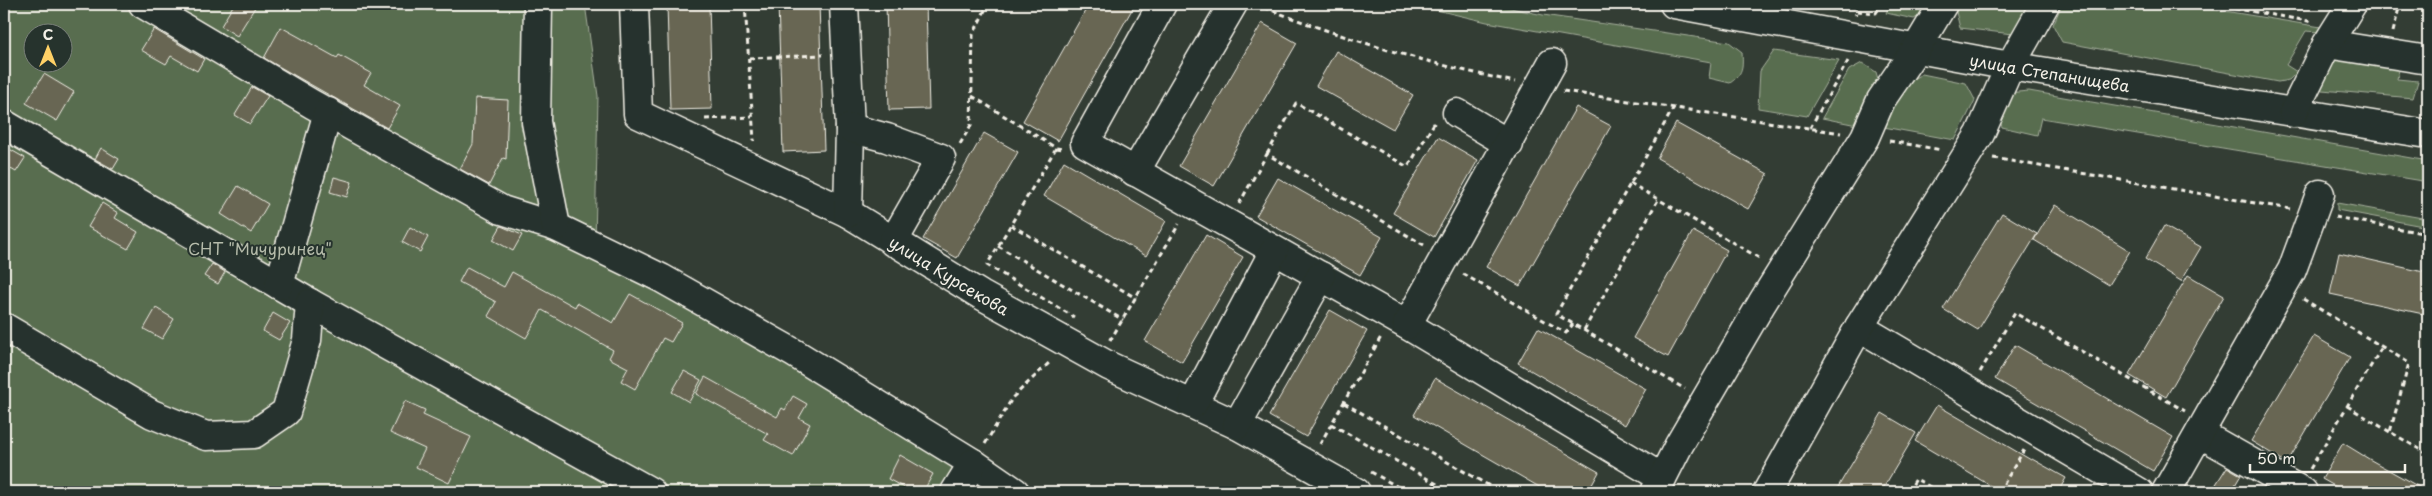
<svg xmlns="http://www.w3.org/2000/svg" width="2432" height="496" font-family="'Playpen Sans',sans-serif">
<rect width="100%" height="100%" fill="#333d34"/>
<filter id="ink" filterUnits="userSpaceOnUse"><feTurbulence type="fractalNoise" baseFrequency=".02" numOctaves="2"/><feDisplacementMap in="SourceGraphic" scale="10" xChannelSelector="R" yChannelSelector="G"/><feConvolveMatrix kernelMatrix="1 2 1 2 8 2 1 2 1" color-interpolation-filters="sRGB"/></filter>
<g filter="url(#ink)">
<!-- green -->
<g fill="#586d50" stroke="#a6af9c" fill-rule="evenodd">
<path d="M4,4H585L598,96L595,245L1011,492H4ZM32,32H62V62H32Z"/>
<path d="M1411,4H1492L1543,15L1729,42L1742,52C1743,67 1743,74 1730,83L1709,78L1711,62L1487,22Z"/>
<path d="M1891,4H1932L1929,10L1914,19L1886,13Z"/>
<path d="M1954,4H2037L2013,34L1960,28Z"/>
<path d="M2062,4H2182L2321,27L2319,32L2306,31L2286,65L2297,72L2289,80L2278,82L2062,42L2053,25Z"/>
<path d="M1774,51L1839,60L1807,116L1758,108L1760,71Z"/>
<path d="M2335,52L2401,61L2397,79L2418,81L2413,98L2322,90L2316,84Z"/>
<path d="M1862,63L1876,72L1879,83L1857,125L1822,118L1849,70Z"/>
<path d="M1922,74L1966,83L1975,100L1955,140L1878,126L1905,83Z"/>
<path d="M2029,91L2428,161V182L2041,118L2037,135L2002,127L1997,113L2007,93Z"/>
<path d="M2337,203L2428,219V227L2337,210Z"/>
</g>
<!-- building -->
<g fill="#686652" stroke="#f4f1e8">
<path d="M234,4H257L237,36L221,26Z"/>
<path d="M667,4H709L712,109L670,110Z"/>
<path d="M778,4H819L824,150L783,152Z"/>
<path d="M886,4H926L929,109L889,110Z"/>
<path d="M1089,4H1135L1058,141L1023,121Z"/>
<path d="M1262,23L1297,43L1214,186L1179,166Z"/>
<path d="M281,27L337,58L339,55L371,73L364,85L400,106L387,128L264,58Z"/>
<path d="M154,29L204,59L197,71L171,56L166,64L141,50Z"/>
<path d="M1336,51L1413,95L1393,129L1316,86Z"/>
<path d="M44,74L74,92L57,121L26,103Z"/>
<path d="M252,87L268,96L250,124L235,115Z"/>
<path d="M475,98L508,100L506,159L503,158L489,185L460,169L473,144Z"/>
<path d="M1576,107L1611,126L1520,286L1486,267Z"/>
<path d="M1676,123L1768,174L1748,209L1657,158Z"/>
<path d="M984,133L1018,152L957,258L923,239Z"/>
<path d="M1438,137L1478,160L1434,237L1393,213Z"/>
<path d="M4,146L25,158L16,172L4,165Z"/>
<path d="M101,148L119,159L113,169L95,159Z"/>
<path d="M1064,161L1166,221L1146,256L1044,196Z"/>
<path d="M334,177L352,182L347,197L330,192Z"/>
<path d="M1278,178L1382,237L1360,275L1256,216Z"/>
<path d="M238,186L268,204L251,233L221,214Z"/>
<path d="M102,203L118,213L115,218L138,232L128,249L88,227Z"/>
<path d="M2055,205L2130,251L2109,285L2034,240Z"/>
<path d="M2002,213L2037,234L1978,330L1943,309Z"/>
<path d="M501,226L522,235L513,251L493,240Z"/>
<path d="M2164,226L2201,247L2181,281L2145,259Z"/>
<path d="M410,227L428,237L420,252L402,242Z"/>
<path d="M1693,231L1727,250L1668,357L1633,338Z"/>
<path d="M1206,235L1243,257L1182,362L1145,341Z"/>
<path d="M2339,253L2428,273V315L2330,294Z"/>
<path d="M212,264L225,272L218,284L204,276Z"/>
<path d="M467,267L504,287L512,272L575,307L577,303L613,323L630,294L682,323L671,342L663,338L635,389L621,381L628,368L609,358L613,350L542,310L526,338L488,316L496,302L459,282Z"/>
<path d="M2188,275L2224,296L2166,397L2129,375Z"/>
<path d="M156,308L174,319L162,339L144,329Z"/>
<path d="M1330,310L1367,331L1306,437L1269,416Z"/>
<path d="M273,313L290,323L279,340L263,331Z"/>
<path d="M1538,328L1646,389L1625,425L1518,363Z"/>
<path d="M2314,336L2350,357L2287,463L2251,441Z"/>
<path d="M2015,345L2173,437L2153,471L1995,379Z"/>
<path d="M684,371L701,380L689,402L672,392Z"/>
<path d="M705,377L777,417L782,408L785,410L793,396L807,404L799,418L810,424L793,456L764,440L768,434L696,394Z"/>
<path d="M1435,378L1599,472L1588,492H1548L1414,415Z"/>
<path d="M405,401L425,410L423,415L471,437L449,483L416,467L425,449L390,433Z"/>
<path d="M1937,405L2031,460L2032,459L2066,478L2058,492H2001L1915,441Z"/>
<path d="M1882,413L1916,433L1881,492H1835Z"/>
<path d="M2343,443L2369,459L2428,492H2345L2322,479Z"/>
<path d="M900,455L933,474L923,492H912L888,479Z"/>
<path d="M2227,467L2241,475L2231,492H2211Z"/>
</g>
<g fill="none" stroke-linecap="round" stroke-linejoin="round">
<defs>
<g id="minor">
<path d="M143,4L312,104L502,210L556,227L661,278L794,353L973,463L1015,492"/>
<path d="M538,4L536,122L556,227"/>
<path id="s1" d="M634,4L638,114L848,213L981,295L1109,366L1237,425L1356,492"/>
<path d="M844,4L850,128L848,213"/>
<path d="M1162,4L1085,143L1407,325L1662,478"/>
<path id="s2" d="M1674,4L2010,66L2428,134"/>
<path d="M2327,44L2428,60"/>
<path d="M1457,113L1509,144"/>
<path d="M2293,113L2327,44L2352,4"/>
<path d="M4,124L310,303L651,492"/>
<path d="M850,128L887,138L941,158L893,242"/>
<path d="M1135,172L1233,4"/>
<path d="M279,285L328,112"/>
<path d="M1407,325L1552,63"/>
<path d="M4,327L152,414L206,436L254,434L286,412L307,340L310,303"/>
<path d="M1859,327L2139,492"/>
<path d="M1193,404L1274,251"/>
<path d="M1237,425L1321,276"/>
<path d="M2201,434L2303,492"/>
<path d="M955,492L973,463"/>
<path d="M1655,492L1679,445L1762,303L1865,137L1881,100L1916,49L1943,4"/>
<path d="M1767,492L1859,327L1980,134L2010,66L2045,4"/>
<path d="M2166,492L2292,270L2320,194"/>
</g>
</defs>
<!-- minor casing -->
<use href="#minor" stroke="#f4f1e8" stroke-width="31"/>
<!-- path -->
<g stroke="#f4f1e8" stroke-width="3" stroke-dasharray="5 4" stroke-linecap="butt">
<path d="M745,4L754,141"/>
<path d="M1256,4C1340,38 1426,63 1515,82"/>
<path d="M1855,4L1856,15"/>
<path d="M2208,4L2314,22"/>
<path d="M1857,11L1876,13L1882,4"/>
<path d="M2393,32L2400,4"/>
<path d="M749,58L823,55"/>
<path d="M1563,91L1841,133"/>
<path d="M972,96L1056,148L1063,149"/>
<path d="M1674,107L1556,314L1685,389"/>
<path d="M705,119L752,117"/>
<path d="M1810,128L1848,61"/>
<path d="M1889,141L1942,150"/>
<path d="M960,144L971,125L973,35L988,4"/>
<path d="M1056,148L987,265L1074,317"/>
<path d="M1267,154L1296,103L1408,167L1436,120"/>
<path d="M1993,158L2290,209"/>
<path d="M1630,183L1761,259"/>
<path d="M1239,204L1267,154L1424,245"/>
<path d="M2335,217L2428,234"/>
<path d="M1011,225L1136,298"/>
<path d="M998,246L1123,320"/>
<path d="M1463,274L1566,333L1573,324"/>
<path d="M2303,299L2409,363L2390,432L2428,454"/>
<path d="M1584,330L1658,200"/>
<path d="M1109,338L1111,339L1179,224"/>
<path d="M1980,372L2015,313L2185,411"/>
<path d="M1344,403L1500,492"/>
<path d="M2347,406L2390,432"/>
<path d="M1331,424L1451,492"/>
<path d="M985,444L1013,397L1051,361"/>
<path d="M1320,444L1381,337"/>
<path d="M2310,469L2382,347"/>
<path d="M1371,472L1407,492"/>
<path d="M1908,492L1916,479L1939,492"/>
<path d="M1999,492L2024,450"/>
</g>
<!-- minor -->
<use href="#minor" stroke="#26332d" stroke-width="28"/>
</g>
</g>
<g text-anchor="middle" dominant-baseline="central" stroke-width="4" stroke-linejoin="round" paint-order="stroke">
<!-- street labels -->
<g font-size="16" fill="#f4f1e8" stroke="#26332d">
<text stroke="none"><textPath href="#s2" startOffset="382">улица Степанищева</textPath></text>
<text stroke="none"><textPath href="#s1" startOffset="461">улица Курсекова</textPath></text>
</g>
<!-- park labels -->
<g font-size="16" fill="#b6bcab" stroke="#26332d">
<text x="260" y="248">СНТ "Мичуринец"</text>
</g>
</g>
<!-- margin -->
<rect width="2432" height="496" fill="none" stroke="#26332d" stroke-width="20"/>
<rect x="10" y="10" width="2412" height="476" fill="none" stroke="#f4f1e8" stroke-width="2" filter="url(#ink)"/>
<!-- north arrow -->
<g transform="translate(48 48)"><circle r="24" fill="#26332d" stroke="#787f78"/>
<path d="M0-4L9 19L0 12L-9 19Z" fill="#ffd166"/>
<text y="-8" font-size="14" font-weight="bold" text-anchor="middle" fill="#f4f1e8">С</text>
</g>
<!-- scale -->
<path d="M2250 464v8h155v-8" fill="none" stroke="#f4f1e8" stroke-width="2.5"/>
<text x="2257" y="464" font-size="15" fill="#f4f1e8" stroke="#26332d" stroke-width="4" paint-order="stroke">50 m</text>
</svg>
